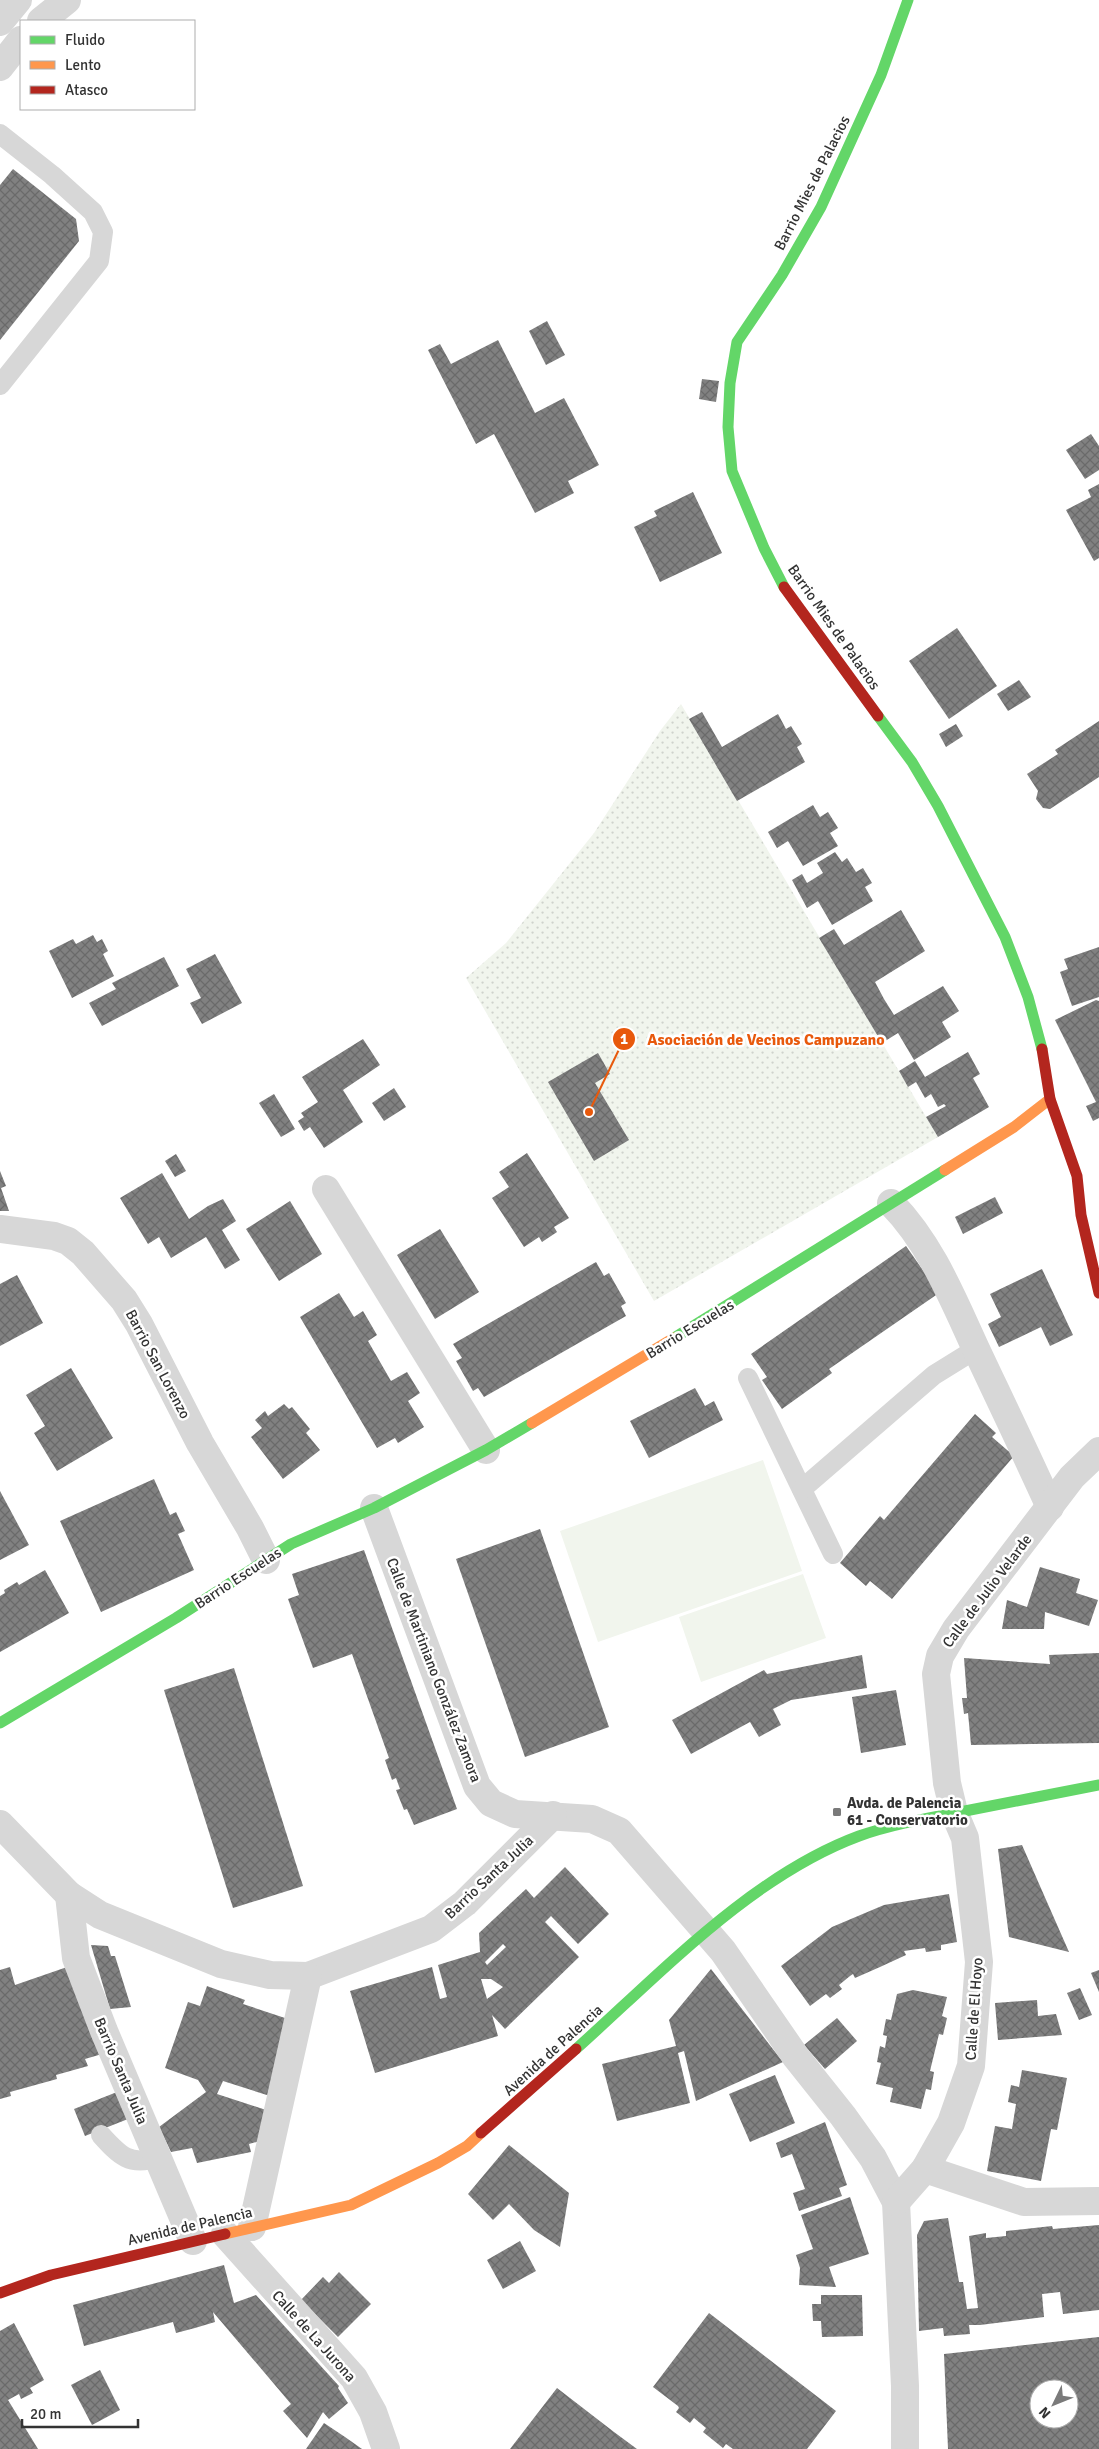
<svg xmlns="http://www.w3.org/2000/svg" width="1099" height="2449" font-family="Signika,sans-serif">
<defs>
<pattern id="park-dots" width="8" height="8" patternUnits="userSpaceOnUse" patternTransform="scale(1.25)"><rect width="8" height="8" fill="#f1f5ed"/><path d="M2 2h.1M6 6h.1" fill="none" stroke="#cfd2cc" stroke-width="1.8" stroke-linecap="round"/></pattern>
<pattern id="building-cross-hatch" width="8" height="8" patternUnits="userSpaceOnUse" patternTransform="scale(1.25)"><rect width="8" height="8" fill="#818181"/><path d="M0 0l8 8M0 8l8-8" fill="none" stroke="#6a6a6a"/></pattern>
</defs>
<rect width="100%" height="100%" fill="#fff"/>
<!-- grass -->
<g fill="#f1f5ed">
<path d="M763,1460L802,1571L598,1642L560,1531Z"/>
<path d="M803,1574L826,1638L701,1682L679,1617Z"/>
</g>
<!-- park -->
<path fill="url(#park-dots)" d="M681,704L938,1137L654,1301L466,978L506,943L594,833L660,731Z"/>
<!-- building -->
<g fill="url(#building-cross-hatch)" fill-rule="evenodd">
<path d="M13,169L76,219L79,241L0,340V185Z"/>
<path d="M547,321L565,355L546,365L529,331Z"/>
<path d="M498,340L535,413L564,398L599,465L568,481L574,493L535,513L494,434L476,444L428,350L440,344L451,364Z"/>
<path d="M702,379L719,381L716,402L699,399Z"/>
<path d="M1091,434L1099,446V470L1085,479L1066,450Z"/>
<path d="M1099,484V558L1094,561L1066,510L1091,497L1088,490Z"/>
<path d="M693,492L722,553L660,582L634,527L657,516L654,511Z"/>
<path d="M957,628L997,686L949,719L909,661Z"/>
<path d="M1019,680L1031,697L1008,711L997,694Z"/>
<path d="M702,712L722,747L778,714L786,729L791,726L802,744L797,747L805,762L737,801L689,719Z"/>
<path d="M1099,721V777L1050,809L1043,808L1036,799L1038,791L1027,774L1058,754L1055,750Z"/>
<path d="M956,724L963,736L946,747L939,734Z"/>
<path d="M813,805L820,817L828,812L838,828L830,833L838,846L803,866L788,841L777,848L768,832Z"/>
<path d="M835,852L842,862L847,858L856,872L863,868L872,883L865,887L873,901L832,925L818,901L807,908L792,880L802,874L807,883L823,873L817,863Z"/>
<path d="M901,910L925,951L875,982L884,999L894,1015L943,986L959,1011L942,1022L951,1037L914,1060L898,1033L882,1043L819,938L834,929L844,945Z"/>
<path d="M93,935L97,942L102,939L108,951L103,954L114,976L72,998L49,951L73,939L76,944Z"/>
<path d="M1099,947V997L1072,1006L1060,972L1068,969L1064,959Z"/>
<path d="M215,954L242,1003L202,1024L190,1003L201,998L186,969Z"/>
<path d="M164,957L179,986L102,1026L89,1003L116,989L112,983Z"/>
<path d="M1096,1000L1099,1001V1118L1093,1121L1086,1106L1096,1102L1055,1020Z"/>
<path d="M363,1039L380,1065L343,1090L363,1122L324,1148L310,1127L304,1131L298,1121L304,1117L301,1113L318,1102L302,1077Z"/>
<path d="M968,1052L980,1074L973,1078L989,1107L938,1137L926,1117L946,1106L944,1104L938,1107L931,1094L925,1098L916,1082L908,1087L899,1071L915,1061L925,1077Z"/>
<path d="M598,1053L610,1074L595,1083L629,1140L594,1161L548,1082Z"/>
<path d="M394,1088L406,1107L384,1121L372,1103Z"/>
<path d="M274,1094L295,1129L281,1137L259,1103Z"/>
<path d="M527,1153L569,1218L554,1227L557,1232L542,1242L539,1237L524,1247L492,1198L509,1187L499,1172Z"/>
<path d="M176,1154L186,1171L175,1177L165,1161Z"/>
<path d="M0,1171L6,1186L1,1188L9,1211H0Z"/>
<path d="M162,1173L189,1219L208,1206L223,1199L236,1221L222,1230L240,1260L225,1269L206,1237L171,1258L159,1237L148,1244L120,1198Z"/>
<path d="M995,1197L1003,1213L963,1234L955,1217Z"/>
<path d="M290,1201L322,1254L279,1281L246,1229Z"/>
<path d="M440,1229L479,1292L435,1319L397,1255Z"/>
<path d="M906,1246L939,1293L829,1369L832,1373L782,1409L762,1380L767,1377L751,1354Z"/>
<path d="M596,1262L604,1276L609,1273L626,1303L621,1306L626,1316L484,1397L478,1388L473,1391L456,1361L462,1358L453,1344Z"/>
<path d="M1042,1269L1073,1335L1050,1346L1041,1327L999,1347L988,1324L1001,1317L990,1294Z"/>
<path d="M17,1275L43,1323L0,1346V1284Z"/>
<path d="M339,1293L354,1317L363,1311L377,1335L368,1341L391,1381L407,1372L420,1393L408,1401L424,1427L398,1443L395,1438L377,1448L300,1317Z"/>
<path d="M71,1368L113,1438L57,1471L34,1433L45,1426L26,1395Z"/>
<path d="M695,1388L705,1406L714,1401L723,1420L649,1458L630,1421Z"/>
<path d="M284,1404L289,1409L292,1407L310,1429L306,1433L320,1450L283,1479L251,1437L262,1428L255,1420L265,1411L268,1416Z"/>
<path d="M975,1414L996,1433L992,1437L1014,1456L892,1599L870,1581L866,1586L840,1563L880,1516L884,1520Z"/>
<path d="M154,1479L170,1515L176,1512L185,1531L178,1534L194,1570L101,1612L60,1521Z"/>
<path d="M0,1491L29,1545L0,1560Z"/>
<path d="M540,1529L609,1727L525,1757L456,1559Z"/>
<path d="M364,1550L457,1809L414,1825L407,1809L404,1810L396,1790L400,1789L396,1778L392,1780L385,1760L389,1758L352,1654L313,1668L288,1599L299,1595L292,1574Z"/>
<path d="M1040,1567L1080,1579L1076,1593L1098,1600L1089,1626L1045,1612L1044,1629H1002L1007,1600L1027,1607Z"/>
<path d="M45,1570L69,1613L0,1652V1596L5,1593L4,1590L17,1582L19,1585Z"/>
<path d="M1099,1653V1743L971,1745L968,1713L964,1714L962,1698H967L964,1658L1050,1664L1049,1655Z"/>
<path d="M862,1655L867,1688L791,1700L773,1709L781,1725L759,1737L750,1722L691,1754L672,1720L764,1670L767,1674Z"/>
<path d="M234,1668L303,1886L233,1908L164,1690Z"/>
<path d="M896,1690L906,1745L861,1753L852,1697Z"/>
<path d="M1022,1845L1047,1902L1069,1952L1009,1937L998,1849Z"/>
<path d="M565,1867L609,1914L578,1944L551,1916L545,1922L579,1957L505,2029L492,2015L498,2036L375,2073L350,1991L432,1967L440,1999L447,1997L438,1965L480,1952L479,1933L526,1889L534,1898ZM503,1944L506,1947L487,1965L485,1962ZM481,1979H491L503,1987L487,1999Z"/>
<path d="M949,1894L957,1942L941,1945V1950L926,1952L925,1948L904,1951L906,1955L880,1967L855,1978L853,1974L850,1976L839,1985L842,1989L830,1998L826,1994L810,2006L781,1966L832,1927L884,1905Z"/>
<path d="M91,1945L108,1946L111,1956H115L131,2007L110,2009Z"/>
<path d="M70,1966L102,2054L85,2059L88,2066L56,2075L57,2079L10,2092L11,2096L0,2099V1970L10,1967L15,1985Z"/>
<path d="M711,1969L783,2062L696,2101L684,2051L678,2053L690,2103L617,2121L602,2064L676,2046L669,2020Z"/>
<path d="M1099,1970V1992L1091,1973Z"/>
<path d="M207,1986L245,2000L243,2004L288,2019L270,2096L223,2081L217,2094L266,2110L260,2141L249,2144L251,2152L197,2163L192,2148L171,2152L159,2127L206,2092L198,2080L165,2068L188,2002L200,2006Z"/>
<path d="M1080,1988L1092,2015L1079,2020L1067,1993Z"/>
<path d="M913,1990L947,1997L942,2016L947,2018L943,2035L939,2034L930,2071L934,2072L931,2090L926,2089L921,2109L890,2102L893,2088L876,2084L881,2063L877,2062L880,2046L885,2048L887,2036L883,2035L886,2019L891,2020L897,1994Z"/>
<path d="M1037,2000L1038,2016L1056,2014L1062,2035L998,2040L995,2003Z"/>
<path d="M837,2018L857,2041L825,2069L804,2045Z"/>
<path d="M1022,2070L1067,2078L1057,2130L1051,2129L1041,2181L987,2171L995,2126L1012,2129L1016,2104L1008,2102L1011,2085L1019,2087Z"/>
<path d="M775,2075L795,2123L750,2142L729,2094Z"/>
<path d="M117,2092L128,2119L85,2136L74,2109Z"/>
<path d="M825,2122L847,2185L839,2188L842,2196L799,2211L793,2193L805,2189L792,2154L781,2158L776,2143Z"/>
<path d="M509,2145L569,2193L560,2247L534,2230L509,2204L493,2220L468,2194Z"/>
<path d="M850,2197L869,2254L829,2267L836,2287L799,2285L800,2268L796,2255L813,2249L801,2215Z"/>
<path d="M948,2218L959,2282H963L967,2309L978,2308L969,2236L986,2233V2238L1006,2236V2231L1052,2226L1053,2229L1099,2225V2310L1063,2314L1060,2292L1042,2294L1044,2317L980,2325L979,2312L980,2325H969L970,2334L944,2336L943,2328L919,2331L917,2235L924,2221Z"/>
<path d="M520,2241L536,2271L503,2289L487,2260Z"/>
<path d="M224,2265L234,2303L256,2295L339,2386L338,2388L348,2403L329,2419L323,2412L307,2438L283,2411L291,2404L213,2312L215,2322L195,2328L176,2333L173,2322L84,2346L73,2305Z"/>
<path d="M339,2272L371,2304L338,2337L301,2300L323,2277L329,2283Z"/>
<path d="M821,2295H862L863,2336L822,2337L821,2321H813L812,2304H821Z"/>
<path d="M709,2313L836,2411L807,2449H733L726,2444L723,2448L703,2432L706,2428L694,2418L690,2423L676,2412L679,2408L678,2406L653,2387Z"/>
<path d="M14,2323L44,2380L30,2388L33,2393L21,2399L19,2394L8,2400L38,2449H0V2331Z"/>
<path d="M1099,2337V2449H948L944,2354ZM1039,2389H1069V2419H1039Z"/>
<path d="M100,2370L120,2410L92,2425L71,2385Z"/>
<path d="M557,2388L614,2432L637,2449H510Z"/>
<path d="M324,2423L345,2437L362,2449H306Z"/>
</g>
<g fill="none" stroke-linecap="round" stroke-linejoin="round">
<!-- lane -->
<g stroke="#d7d7d7" stroke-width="20">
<path d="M0,134L52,175L93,212L103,232L99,261L0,385"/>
<path d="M748,1378L833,1554"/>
<path d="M802,1489L934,1375L976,1349"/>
<path d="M101,2135C119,2155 130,2167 158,2157"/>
</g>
<!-- street -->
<g stroke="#d7d7d7" stroke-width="28">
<path d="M41,21L67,0"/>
<path d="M0,22L18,0"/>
<path d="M0,67L21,40"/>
<path d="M326,1189L486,1450"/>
<path d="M891,1203C931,1244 952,1297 976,1349C1001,1402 1026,1454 1050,1507"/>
<path d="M0,1229L54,1236L68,1241L83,1253L124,1300L139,1324L200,1443L250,1528L266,1560"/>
<path d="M374,1508L477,1786L491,1803L515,1814L592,1819L619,1831L723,1951L796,2057L843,2116L873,2158L896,2202L905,2386V2449"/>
<path d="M0,1824L69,1895L100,1915L221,1964L270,1975L308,1976L431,1929L465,1903L553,1815"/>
<path d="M69,1895L76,1958L104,2031L193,2241"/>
<path d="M925,2169L1024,2202L1099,2201"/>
<path d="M896,2202L925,2169L951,2123L971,2066L979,1962L965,1838L954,1812L947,1783L936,1674L940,1656L956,1629L1072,1477L1099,1451"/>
<path d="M252,2227L308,1976"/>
<path d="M225,2234L354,2378L373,2412L386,2449"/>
</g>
<!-- fast -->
<g stroke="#63d668" stroke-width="11">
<path d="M784,587L764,548L732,471L728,427L730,383L737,342L782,275L821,207L881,75L908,0"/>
<path d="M878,716L912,762L938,806L1005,937L1028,997L1042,1049"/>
<path d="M674,1338L945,1170"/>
<path d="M0,1723L176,1618L291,1544L374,1508L486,1450L532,1423"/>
<path d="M576,2049C660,1974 751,1876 859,1836C893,1824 929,1818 965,1811C1010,1802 1054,1794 1099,1785"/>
</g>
<!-- slow -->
<g stroke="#ff974d" stroke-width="11">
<path d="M945,1170L1014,1127L1050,1099"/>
<path d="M532,1423L674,1338"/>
<path d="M225,2234L351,2205L438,2163L467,2146L481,2133"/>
</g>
<!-- jam -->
<g stroke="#b3261e" stroke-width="11">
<path d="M784,587L878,716"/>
<path d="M1042,1049L1050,1099L1077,1176L1081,1215L1099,1293"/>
<path d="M481,2133L576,2049"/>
<path d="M0,2293L51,2275L225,2234"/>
</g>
</g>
<!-- markers -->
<rect fill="#7a7a7a" stroke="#fff" stroke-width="2" x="832" y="1807" width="10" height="10" rx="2.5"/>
<g text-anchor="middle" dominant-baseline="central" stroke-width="5" stroke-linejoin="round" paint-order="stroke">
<!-- street labels -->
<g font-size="15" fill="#333" stroke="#fff">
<text transform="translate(812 183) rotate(-63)">Barrio Mies de Palacios</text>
<text transform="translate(834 627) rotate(55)">Barrio Mies de Palacios</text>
<text transform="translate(690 1329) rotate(-31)">Barrio Escuelas</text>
<text transform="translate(158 1364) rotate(62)">Barrio San Lorenzo</text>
<text transform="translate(238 1578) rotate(-33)">Barrio Escuelas</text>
<text transform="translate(987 1591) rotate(-53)">Calle de Julio Velarde</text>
<text transform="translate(434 1670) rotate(69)">Calle de Martiniano González Zamora</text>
<text transform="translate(489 1877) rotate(-43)">Barrio Santa Julia</text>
<text transform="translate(974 2009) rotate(-86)">Calle de El Hoyo</text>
<text transform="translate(553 2050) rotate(-42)">Avenida de Palencia</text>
<text transform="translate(121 2071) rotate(67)">Barrio Santa Julia</text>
<text transform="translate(190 2226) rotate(-13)">Avenida de Palencia</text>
<text transform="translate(314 2336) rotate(48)">Calle de La Jurona</text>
</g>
<!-- poi labels -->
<g font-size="15" font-weight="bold" fill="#333" stroke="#fff" text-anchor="start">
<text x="847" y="1803">Avda. de Palencia<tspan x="847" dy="17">61 - Conservatorio</tspan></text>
</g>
</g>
<!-- callouts -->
<path fill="none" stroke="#e8590c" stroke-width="2" d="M589 1112L624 1039"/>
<g fill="#e8590c" stroke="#fff" stroke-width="2">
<circle cx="589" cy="1112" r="5"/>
<circle cx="624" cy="1039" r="12"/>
</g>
<g font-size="15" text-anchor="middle" font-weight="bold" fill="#fff">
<text x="624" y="1044">1</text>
</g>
<g font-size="16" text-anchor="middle" font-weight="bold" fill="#e8590c" stroke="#fff" stroke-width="5" stroke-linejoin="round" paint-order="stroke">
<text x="766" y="1045">Asociación de Vecinos Campuzano</text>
</g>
<!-- legend -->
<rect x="20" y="20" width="175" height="90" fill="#ffffff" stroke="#adadad"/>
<rect x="30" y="36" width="25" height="8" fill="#63d668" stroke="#adadad"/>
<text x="65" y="45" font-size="15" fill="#333333">Fluido</text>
<rect x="30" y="61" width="25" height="8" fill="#ff974d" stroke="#adadad"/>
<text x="65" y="70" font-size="15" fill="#333333">Lento</text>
<rect x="30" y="86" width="25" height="8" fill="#b3261e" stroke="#adadad"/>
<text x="65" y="95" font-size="15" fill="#333333">Atasco</text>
<!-- north arrow -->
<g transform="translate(1054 2404) rotate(227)"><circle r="24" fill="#ffffff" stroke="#adadad"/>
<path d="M0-4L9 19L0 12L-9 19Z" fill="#7a7a7a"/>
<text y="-8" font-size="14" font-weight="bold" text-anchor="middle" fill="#333333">N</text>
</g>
<!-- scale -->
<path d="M22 2419v8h116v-8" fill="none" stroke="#333333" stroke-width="2.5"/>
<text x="30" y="2419" font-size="15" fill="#333333" stroke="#ffffff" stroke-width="4" paint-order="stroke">20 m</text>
</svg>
